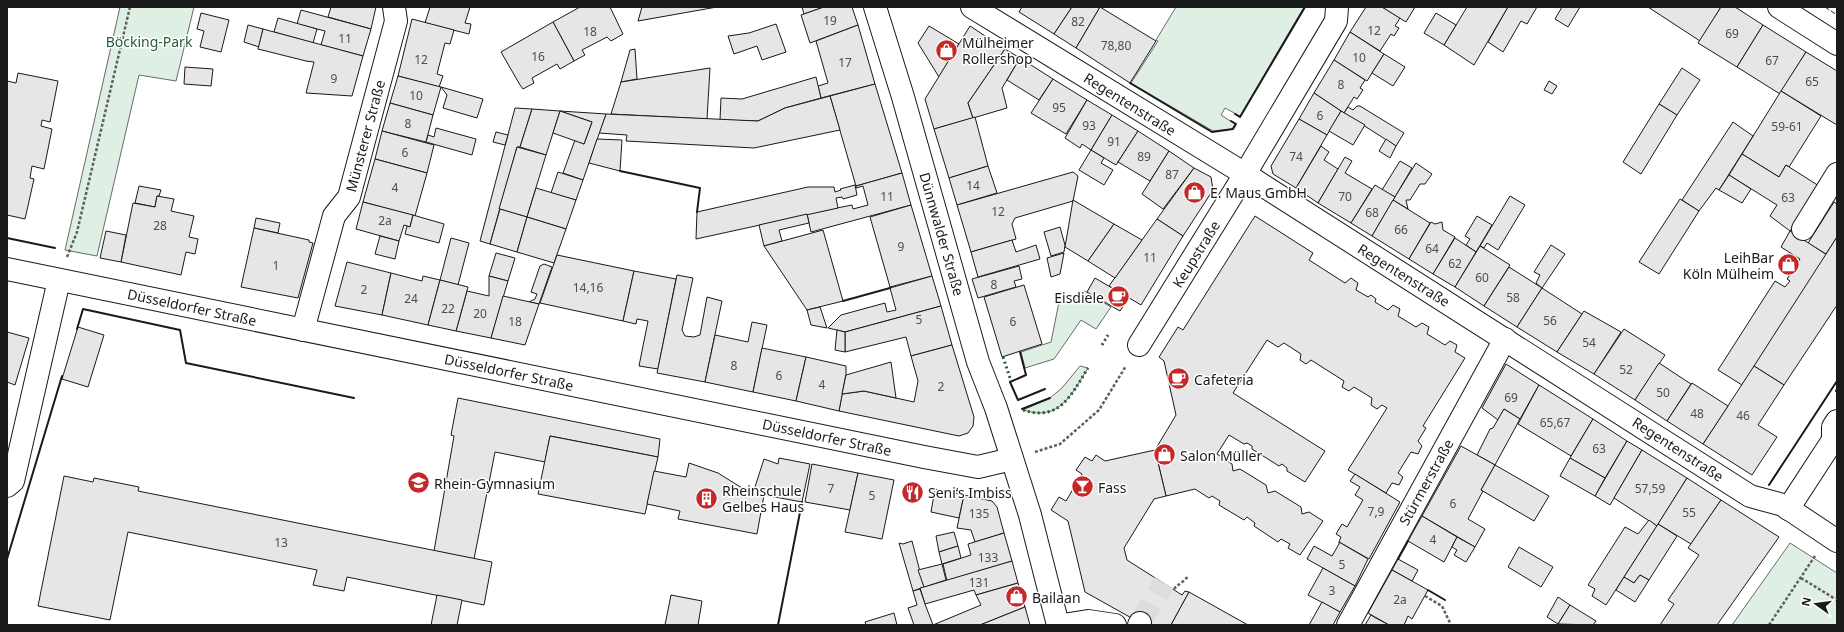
<svg xmlns="http://www.w3.org/2000/svg" width="1844" height="632" font-family="'Noto Sans',sans-serif">
<rect width="100%" height="100%" fill="#fff"/>
<!-- green -->
<g fill="#e0efe3" stroke="#6a6a6a">
<path d="M120,7H194L176,81L139,75L97,256L65,250Z"/>
<path d="M1176,7H1304L1240,116L1225,108L1221,115L1235,124L1232,129L1213,131L1131,83L1158,41L1156,40Z"/>
<path d="M1085,291L1111,307L1096,329L1081,320L1054,359L1025,368L1021,352L1051,342L1059,302Z"/>
<path d="M1080,366L1088,368C1071,395 1060,422 1023,410L1050,398L1062,388Z"/>
<path d="M1790,543L1837,573V625H1732Z"/>
</g>
<!-- building -->
<g fill="#e6e6e6" stroke="#1a1a1a">
<path d="M331,7H376L371,29L328,17Z"/>
<path d="M430,7H470L465,23L471,24L469,34L425,23Z"/>
<path d="M580,7H610L623,34L611,41L607,37L582,50L585,55L574,61L553,22Z"/>
<path d="M642,7H717L638,21Z"/>
<path d="M802,7H824L804,14Z"/>
<path d="M824,7H852L858,25L810,43L801,15Z"/>
<path d="M1022,7H1072L1054,34L1019,12Z"/>
<path d="M1072,7H1100L1076,48L1054,34Z"/>
<path d="M1100,7L1156,41L1130,83L1076,48Z"/>
<path d="M1366,7H1382L1400,18L1395,26L1399,28L1394,36L1391,34L1380,51L1350,32Z"/>
<path d="M1382,7H1415L1406,22Z"/>
<path d="M1467,7H1508L1474,65L1444,45Z"/>
<path d="M1508,7H1537L1527,24L1521,21L1503,52L1488,42Z"/>
<path d="M1562,7H1580L1568,27L1555,19Z"/>
<path d="M1648,7H1721L1700,41Z"/>
<path d="M1721,7H1735L1763,25L1737,67L1698,43Z"/>
<path d="M301,10L371,29L363,56L321,45L325,31L297,24Z"/>
<path d="M201,13L229,20L221,52L200,47L204,31L197,29Z"/>
<path d="M1436,13L1456,25L1444,45L1424,33Z"/>
<path d="M278,18L317,29L313,43L274,32Z"/>
<path d="M412,19L454,30L450,44L445,43L437,74L443,76L439,87L398,76Z"/>
<path d="M553,22L574,61L560,69L557,64L532,78L534,83L523,89L520,85L501,52Z"/>
<path d="M776,24L786,52L762,60L757,46L734,54L728,36L749,33Z"/>
<path d="M248,25L263,29L259,47L244,42Z"/>
<path d="M858,25L875,84L821,98L818,86L828,83L816,41Z"/>
<path d="M1763,25L1806,52L1780,94L1737,67Z"/>
<path d="M929,26L959,44L939,77L918,43Z"/>
<path d="M970,26L1005,49L968,103L973,118L934,129L925,99Z"/>
<path d="M263,29L363,56L352,96L306,93L314,62L306,61L258,49Z"/>
<path d="M1350,32L1384,54L1367,81L1334,60Z"/>
<path d="M635,49L637,79L621,82L630,50Z"/>
<path d="M1005,49L1020,58L1002,88L1007,108L973,118L968,103Z"/>
<path d="M1806,52L1837,71V125L1781,91Z"/>
<path d="M1384,54L1405,67L1393,86L1372,73Z"/>
<path d="M1020,58L1053,79L1039,100L1007,80Z"/>
<path d="M1334,60L1365,80L1360,88L1363,90L1357,99L1354,97L1344,113L1314,93Z"/>
<path d="M185,67L213,69L211,86L184,84Z"/>
<path d="M710,68L707,119L611,114L621,82Z"/>
<path d="M1682,68L1700,80L1677,115L1659,104Z"/>
<path d="M18,73L58,81L50,122L42,120L41,126L52,129L44,169L32,166L30,178L34,179L25,219L7,215V81L16,83Z"/>
<path d="M398,76L441,87L433,115L390,103Z"/>
<path d="M816,77L821,98L785,108L758,121L720,120L721,98L742,99Z"/>
<path d="M1053,79L1087,100L1066,134L1031,113Z"/>
<path d="M1549,81L1557,86L1552,94L1544,90Z"/>
<path d="M875,84L902,173L856,186L830,96Z"/>
<path d="M441,87L483,99L477,118L443,108L447,95Z"/>
<path d="M1781,91L1821,116L1789,167L1786,165L1779,177L1742,154Z"/>
<path d="M1314,93L1341,111L1327,135L1299,119Z"/>
<path d="M830,96L840,130L754,148L626,141L627,135L599,133L606,114L758,121L785,108Z"/>
<path d="M1087,100L1112,115L1091,150L1082,144L1080,148L1065,138Z"/>
<path d="M390,103L433,115L426,142L382,131Z"/>
<path d="M1659,104L1677,115L1641,174L1623,162Z"/>
<path d="M1357,106H1360L1404,133L1396,146L1344,113L1348,107L1353,110Z"/>
<path d="M515,108L532,109L520,147H517L490,244L480,241Z"/>
<path d="M532,109L560,111L546,155L520,147Z"/>
<path d="M560,111L606,114L583,180L563,173L575,140L584,144L592,122Z"/>
<path d="M560,111L592,122L584,144L553,133Z"/>
<path d="M1341,111L1365,125L1353,145L1329,131Z"/>
<path d="M1112,115L1138,131L1116,165L1091,150Z"/>
<path d="M975,117L988,166L949,178L934,129Z"/>
<path d="M1299,119L1327,135L1296,188L1273,174L1271,166Z"/>
<path d="M1733,122L1753,136L1719,190L1716,188L1699,211L1682,200Z"/>
<path d="M436,128L476,139L472,155L426,142L428,135L434,137Z"/>
<path d="M382,131L434,145L427,173L375,159Z"/>
<path d="M1138,131L1169,151L1150,181L1118,162Z"/>
<path d="M496,132L508,135L505,145L493,142Z"/>
<path d="M597,139L622,140L620,171L589,163Z"/>
<path d="M1386,139L1396,146L1390,158L1379,151Z"/>
<path d="M1321,146L1329,152L1324,160L1338,169L1318,203L1296,188Z"/>
<path d="M517,147L546,155L527,217L499,209Z"/>
<path d="M1091,150L1104,158L1101,163L1113,170L1104,185L1079,170Z"/>
<path d="M1169,151L1194,168L1163,209L1142,194Z"/>
<path d="M1742,154L1779,177L1786,165L1819,186L1790,231L1770,216L1777,205L1729,175Z"/>
<path d="M1345,157L1352,161L1345,173L1372,189L1351,223L1318,203Z"/>
<path d="M375,159L427,173L415,216L363,202Z"/>
<path d="M1400,161L1412,168L1395,197L1382,190Z"/>
<path d="M1416,163L1432,174L1425,184H1420L1410,200H1406L1408,209L1393,200Z"/>
<path d="M988,166L997,193L957,205L949,178Z"/>
<path d="M1194,168L1211,177L1213,190L1183,236L1157,219Z"/>
<path d="M558,172L583,180L576,200L551,193Z"/>
<path d="M1073,172L1078,176L1073,201L1015,218L1012,224L1016,239L971,252L957,205Z"/>
<path d="M902,173L911,205L811,232L807,214L852,205L853,209L868,205L863,186L856,188V186Z"/>
<path d="M1729,175L1751,189L1742,203L1719,190Z"/>
<path d="M855,185L857,195L843,199L842,197L836,198L838,208L696,239L697,212L808,187H834L835,192L841,190L840,189Z"/>
<path d="M1375,185L1395,197L1372,236L1351,223Z"/>
<path d="M139,186L161,190L159,196H157L155,207L135,203Z"/>
<path d="M536,188L576,200L566,229L527,217Z"/>
<path d="M157,196L174,199L171,211L194,216L189,237L198,239L195,254L186,252L181,275L121,262L133,203L155,207Z"/>
<path d="M1510,196L1525,205L1498,250L1487,243L1484,248L1480,246Z"/>
<path d="M1680,199L1699,211L1659,274L1639,262Z"/>
<path d="M1073,200L1114,224L1088,261L1065,247Z"/>
<path d="M1393,200L1430,223L1409,259L1372,236Z"/>
<path d="M363,202L413,215L410,227L404,225L399,241L356,229Z"/>
<path d="M1834,202L1837,204V237L1826,254L1808,243Z"/>
<path d="M911,205L932,276L890,287L870,217Z"/>
<path d="M500,209L527,217L517,252L490,244Z"/>
<path d="M807,214L809,223L779,230L782,241L764,246L759,225Z"/>
<path d="M413,215L444,224L439,243L405,234L407,226L410,227Z"/>
<path d="M1255,216L1313,253L1309,260L1345,283L1351,278L1358,283L1356,290L1368,297L1371,295L1376,299L1375,302L1388,310L1393,305L1400,309L1398,316L1416,327L1422,323L1429,327L1427,334L1445,345L1450,341L1457,345L1455,352L1465,358L1423,426L1426,428L1418,441L1422,446L1418,454L1411,452L1398,473L1403,477L1399,485L1392,483L1386,493L1348,470L1387,408L1382,405L1377,409L1371,405L1372,398L1354,387L1349,391L1342,387L1344,381L1311,360L1306,364L1300,360L1301,354L1284,343L1278,347L1267,340L1233,393L1325,451L1305,482L1287,471V468L1282,464L1279,466L1252,449V446L1247,443L1244,444L1229,435L1217,454L1232,464L1233,471L1240,469L1266,485L1268,493L1275,491L1301,507L1302,514L1309,512L1323,521L1300,555L1288,548L1290,544L1281,539L1278,542L1254,526L1255,523L1247,517L1244,520L1219,505L1220,501L1212,496L1209,498L1195,489L1166,496L1155,450L1176,415L1164,361L1159,357L1178,327L1183,330Z"/>
<path d="M1477,216L1492,225L1476,252L1466,245L1470,239L1465,236Z"/>
<path d="M527,217L566,229L554,263L517,252Z"/>
<path d="M256,218L280,223L278,233L254,228Z"/>
<path d="M1157,219L1183,236L1141,305L1109,286Z"/>
<path d="M1431,222L1435,224L1442,222L1443,230L1455,237L1433,274L1409,259Z"/>
<path d="M1114,224L1142,240L1115,278L1088,261Z"/>
<path d="M1060,227L1065,245L1064,252L1051,256L1044,232Z"/>
<path d="M254,228L309,240V242L313,243L298,298L241,287Z"/>
<path d="M823,230L843,301L807,310L764,246Z"/>
<path d="M106,231L126,235L121,262L100,258Z"/>
<path d="M1790,231L1827,255L1742,385L1718,370L1775,281L1785,287L1790,281L1787,279L1800,259L1781,247Z"/>
<path d="M380,236L399,241L395,259L375,254Z"/>
<path d="M1837,237V305L1784,385L1754,366Z"/>
<path d="M451,238L469,243L458,285L440,280Z"/>
<path d="M1455,238L1476,252L1455,287L1433,274Z"/>
<path d="M1012,240L1016,252L1036,245L1040,259L978,277L971,252Z"/>
<path d="M1551,245L1565,254L1542,288L1536,283L1540,275L1534,272Z"/>
<path d="M1480,246L1510,265L1484,306L1455,287Z"/>
<path d="M496,253L515,258L508,281L489,276Z"/>
<path d="M1064,253L1060,274L1051,277L1047,258Z"/>
<path d="M557,255L634,271L623,321L540,303Z"/>
<path d="M347,262L391,273L382,315L335,306Z"/>
<path d="M544,264L552,267L539,304L529,302L535,299L537,294L531,292L540,266Z"/>
<path d="M1019,266L1022,279L1014,281L1016,287L978,298L972,279Z"/>
<path d="M1509,267L1542,288L1517,327L1484,306Z"/>
<path d="M634,271L676,279L658,369L639,366L648,321L637,319L636,324L623,321Z"/>
<path d="M391,273L422,281L423,276L440,280L428,325L382,315Z"/>
<path d="M677,275L693,278L682,330L685,336L694,337L700,335L707,297L722,301L705,382L657,373Z"/>
<path d="M489,276L508,281L491,338L456,331L467,291L489,296Z"/>
<path d="M932,276L941,306L845,332L828,328L841,315L885,303L887,312L896,310L890,288Z"/>
<path d="M1095,278L1129,298L1120,311L1087,292Z"/>
<path d="M440,280L468,287L456,331L428,325Z"/>
<path d="M1024,285L1042,344L1002,357L984,297Z"/>
<path d="M1542,288L1582,314L1557,352L1517,327Z"/>
<path d="M503,296L539,304L525,345L491,338Z"/>
<path d="M941,306L952,345L911,356L906,337L845,352V332Z"/>
<path d="M820,307L827,328L811,325L807,310Z"/>
<path d="M1584,311L1621,332L1594,374L1557,352Z"/>
<path d="M752,322L767,325L753,392L705,382L715,335L748,342Z"/>
<path d="M78,327L104,335L88,387L62,379Z"/>
<path d="M1624,329L1665,355L1635,400L1594,374Z"/>
<path d="M837,330L845,332V352L835,350Z"/>
<path d="M7,332L29,338L15,385L7,382Z"/>
<path d="M952,345L974,417L973,426L968,433L959,436L839,411L842,394L864,391L914,402L918,381L911,356Z"/>
<path d="M762,348L806,357L796,401L753,392Z"/>
<path d="M806,357L846,366V374L839,411L796,401Z"/>
<path d="M891,362L896,398L864,391L842,394L846,375Z"/>
<path d="M1659,363L1691,384L1667,421L1635,400Z"/>
<path d="M1506,364L1539,385L1520,419L1504,409L1498,420L1482,408Z"/>
<path d="M1754,366L1784,385L1758,425L1777,437L1752,475L1703,444Z"/>
<path d="M1692,383L1728,406L1703,444L1667,421Z"/>
<path d="M1539,385L1593,419L1571,456L1518,424Z"/>
<path d="M458,398L660,439L658,457L550,436L545,462L495,452L474,559L434,551L454,436L451,435Z"/>
<path d="M1504,409L1520,419L1495,465L1477,455L1490,429L1493,428Z"/>
<path d="M1593,419L1627,441L1605,478L1570,458Z"/>
<path d="M550,436L658,457L645,514L538,494Z"/>
<path d="M1627,441L1642,450L1610,505L1595,496Z"/>
<path d="M1461,446L1495,465L1481,490L1483,491L1468,519L1485,529L1475,547L1422,516Z"/>
<path d="M1155,450L1166,496L1154,499L1124,548L1127,560L1182,595L1185,591L1189,592L1171,625H1144L1085,592L1068,521L1051,510L1059,497L1066,501L1082,474L1076,470L1085,457L1092,461L1096,455L1105,461Z"/>
<path d="M1642,450L1687,478L1657,526L1614,498Z"/>
<path d="M779,458L810,464L802,502L764,495L757,534L678,519L680,511L647,504L654,471L686,477L689,463L718,473L742,488L754,490L764,459L778,464Z"/>
<path d="M1570,458L1605,478L1595,496L1560,476Z"/>
<path d="M812,464L858,473L850,510L805,502Z"/>
<path d="M1495,465L1549,496L1534,521L1481,490Z"/>
<path d="M858,473L894,480L882,539L845,532Z"/>
<path d="M1355,474L1400,502L1369,559L1339,542L1341,537L1336,534L1342,524L1347,527L1363,500L1355,495L1360,487L1350,481Z"/>
<path d="M64,476L93,482L94,478L139,487L138,491L492,562L484,605L347,577L344,591L313,585L317,570L128,532L110,620L38,606Z"/>
<path d="M1687,478L1721,500L1691,544L1658,524Z"/>
<path d="M935,489L964,495L959,518L931,512Z"/>
<path d="M964,495L992,501L997,507L1004,533L975,542L971,530L957,528Z"/>
<path d="M1721,500L1779,537L1717,625H1660L1674,604L1668,600L1699,555L1688,548Z"/>
<path d="M1422,516L1457,537L1444,562L1408,541Z"/>
<path d="M1649,520L1657,526L1606,605L1592,596L1595,589L1588,585L1625,527L1638,534Z"/>
<path d="M1658,524L1677,536L1649,580L1640,575L1634,583L1624,577Z"/>
<path d="M954,532L958,546L939,552L936,536Z"/>
<path d="M1004,533L1012,561L947,581L943,564L971,555L968,544Z"/>
<path d="M1457,537L1475,547L1466,562L1454,555L1457,550L1452,547Z"/>
<path d="M912,541L924,587L913,591L899,543L903,544Z"/>
<path d="M1339,542L1368,559L1355,586L1307,559L1314,546L1332,556L1339,544Z"/>
<path d="M958,546L961,558L942,564L939,552Z"/>
<path d="M1519,547L1553,567L1541,587L1508,567Z"/>
<path d="M1398,559L1418,570L1412,581L1392,570Z"/>
<path d="M1012,561L1018,583L976,595L974,590L925,604L920,588Z"/>
<path d="M942,564L946,580L924,587L918,570Z"/>
<path d="M1323,568L1355,586L1340,612L1308,595Z"/>
<path d="M1392,570L1428,590L1412,619L1408,616L1404,625H1389L1368,613Z"/>
<path d="M1640,575L1649,580L1635,602L1616,590L1624,577L1634,583Z"/>
<path d="M1018,583L1025,607L980,625H933L981,605L976,595Z"/>
<path d="M920,589L925,604L933,625H914L908,608L917,605L913,591Z"/>
<path d="M1189,592L1248,625H1171Z"/>
<path d="M437,595L462,600L457,625H431Z"/>
<path d="M671,595L702,601L698,625H665Z"/>
<path d="M1558,597L1570,605L1558,624L1547,617Z"/>
<path d="M1322,602L1340,612L1333,625H1309Z"/>
<path d="M1570,605L1596,621L1593,625L1558,624Z"/>
<path d="M1025,607L1030,625H980Z"/>
<path d="M894,613L897,625H866L865,622Z"/>
<path d="M1371,615L1374,617L1389,625H1365Z"/>
</g>
<g fill="none" stroke-linecap="round" stroke-linejoin="round">
<!-- minor-tunnel -->
<path stroke="#ddd" stroke-width="22" stroke-dasharray="22 11" stroke-linecap="butt" d="M1140,623L1164,583"/>
<defs>
<g id="minor">
<path d="M875,7L903,97L978,362L996,408L1030,515L1058,625"/>
<path d="M972,7L1245,174L1750,496L1783,505L1837,541"/>
<path d="M1779,7L1837,44"/>
<path d="M1803,229L1837,174"/>
<path d="M7,269L924,457L978,467L1012,459"/>
<path d="M303,330L334,216L349,197L396,21L394,7"/>
<path d="M1139,345L1245,174L1336,21L1337,7"/>
<path d="M7,486L13,481L59,280"/>
<path d="M1788,509L1833,440V427L1837,421"/>
<path d="M1063,625L1088,621L1115,625"/>
<path d="M1139,625L1140,623"/>
<path d="M1348,625L1505,339"/>
</g>
</defs>
<!-- minor casing -->
<use href="#minor" stroke="#1a1a1a" stroke-width="24"/>
<!-- path -->
<g stroke="#5f5f5f" stroke-width="2.5" stroke-dasharray="3 2" stroke-linecap="butt">
<path d="M67,257L77,232L130,7"/>
<path d="M1035,452L1060,444L1099,410L1126,366"/>
<path d="M1801,578L1837,600"/>
<path d="M1174,589C1178,584 1184,582 1188,576"/>
<path d="M1425,596L1442,606L1451,625"/>
<path d="M1769,625L1815,556"/>
</g>
<!-- minor -->
<use href="#minor" stroke="#fff" stroke-width="22"/>
<!-- hedge -->
<g stroke="#2b5a34" stroke-width="3" stroke-dasharray="2 3" stroke-linecap="butt">
<path d="M1102,345L1108,335"/>
<path d="M1003,357L1011,381"/>
<path d="M1023,410C1060,422 1071,395 1088,368"/>
</g>
<!-- fence -->
<g stroke="#1a1a1a" stroke-width="1" stroke-dasharray="5 2" stroke-linecap="butt">
<path d="M1825,7L1837,15"/>
<path d="M1836,391L1837,389"/>
<path d="M1769,485L1837,381"/>
</g>
<!-- wall -->
<g stroke="#1a1a1a" stroke-width="2">
<path d="M1130,83L1212,132L1233,129L1236,124L1231,121"/>
<path d="M1235,114L1240,117L1305,7"/>
<path d="M620,171L700,188L697,212"/>
<path d="M7,238L55,248"/>
<path d="M843,301L890,288"/>
<path d="M77,329L83,309L180,330L186,363L354,398"/>
<path d="M1020,352L1026,375L1010,382L1018,400L1045,389"/>
<path d="M1836,391L1837,389"/>
<path d="M1022,409L1050,398"/>
<path d="M1769,485L1837,381"/>
<path d="M7,559L62,376"/>
<path d="M1398,559L1408,541"/>
<path d="M1428,590L1445,600"/>
<path d="M778,625L802,502"/>
</g>
</g>
<!-- icons -->
<defs>
<symbol id="shop-disc" viewBox="-11 -11 22 22"><circle r="9.5" fill="#c62828" stroke="#fff"/><path d="M-5-2.5h2.3a2.7 3.5 0 0 1 5.4 0H5L5.5 6h-11ZM-1.5-2.5h3a1.5 2.3 0 0 0-3 0Z" fill="#fff"/></symbol>
<symbol id="cafe-disc" viewBox="-11 -11 22 22"><circle r="9.5" fill="#c62828" stroke="#fff"/><path d="M-5.5-4.5H6V0H3Q3 3.5 0 3.5H-2.5Q-5.5 3.5-5.5 0ZM3-3.2v2h1.7v-2ZM-6 4.5H4V6H-6Z" fill="#fff"/></symbol>
<symbol id="school-disc" viewBox="-11 -11 22 22"><circle r="9.5" fill="#c62828" stroke="#fff"/><path d="M0-5L7-2L0 1L-7-2ZM-4 1L0 2.5L4 1V4Q0 6-4 4Z" fill="#fff"/></symbol>
<symbol id="bar-disc" viewBox="-11 -11 22 22"><circle r="9.5" fill="#c62828" stroke="#fff"/><path d="M-6-5H6L.8 .8V4.5H3.5V6h-7V4.5H-.8V.8Z" fill="#fff"/></symbol>
<symbol id="restaurant-disc" viewBox="-11 -11 22 22"><circle r="9.5" fill="#c62828" stroke="#fff"/><path d="M-5-6h1v4h1v-4h1v4h1v-4h1v5L-1.5 .5V6h-2V.5L-5-1ZM5-6V6H3V1.5H1.5Q1.5-4 5-6Z" fill="#fff"/></symbol>
<symbol id="building-disc" viewBox="-11 -11 22 22"><circle r="9.5" fill="#c62828" stroke="#fff"/><path d="M-4-6H4V6H1V3H-1V6H-4ZM-2.5-4.3h1.7v1.8h-1.7ZM.8-4.3h1.7v1.8H.8ZM-2.5-1h1.7V.8h-1.7ZM.8-1h1.7V.8H.8Z" fill="#fff"/></symbol>
</defs>
<g fill-rule="evenodd">
<use href="#shop-disc" x="934" y="38" width="25" height="25"/>
<use href="#shop-disc" x="1182" y="180" width="25" height="25"/>
<use href="#shop-disc" x="1776" y="252" width="25" height="25"/>
<use href="#cafe-disc" x="1106" y="284" width="25" height="25"/>
<use href="#cafe-disc" x="1166" y="366" width="25" height="25"/>
<use href="#shop-disc" x="1152" y="442" width="25" height="25"/>
<use href="#school-disc" x="406" y="470" width="25" height="25"/>
<use href="#bar-disc" x="1070" y="474" width="25" height="25"/>
<use href="#restaurant-disc" x="900" y="480" width="25" height="25"/>
<use href="#building-disc" x="694" y="486" width="25" height="25"/>
<use href="#shop-disc" x="1004" y="584" width="25" height="25"/>
</g>
<g text-anchor="middle" dominant-baseline="central" stroke-width="3" stroke-linejoin="round" paint-order="stroke">
<!-- number labels -->
<g font-size="12" fill="#4d4d4d">
<text x="830" y="20">19</text>
<text x="1078" y="21">82</text>
<text x="1374" y="30">12</text>
<text x="590" y="31">18</text>
<text x="1732" y="33">69</text>
<text x="345" y="38">11</text>
<text x="1116" y="45">78,80</text>
<text x="538" y="56">16</text>
<text x="1359" y="57">10</text>
<text x="421" y="59">12</text>
<text x="1772" y="60">67</text>
<text x="845" y="62">17</text>
<text x="334" y="78">9</text>
<text x="1812" y="81">65</text>
<text x="1341" y="84">8</text>
<text x="416" y="95">10</text>
<text x="1059" y="107">95</text>
<text x="1320" y="115">6</text>
<text x="408" y="123">8</text>
<text x="1089" y="125">93</text>
<text x="1787" y="126">59-61</text>
<text x="1114" y="141">91</text>
<text x="405" y="152">6</text>
<text x="1144" y="156">89</text>
<text x="1296" y="156">74</text>
<text x="1172" y="174">87</text>
<text x="973" y="185">14</text>
<text x="395" y="187">4</text>
<text x="887" y="196">11</text>
<text x="1345" y="196">70</text>
<text x="1788" y="197">63</text>
<text x="998" y="211">12</text>
<text x="1372" y="212">68</text>
<text x="385" y="220">2a</text>
<text x="160" y="225">28</text>
<text x="1401" y="229">66</text>
<text x="901" y="246">9</text>
<text x="1432" y="248">64</text>
<text x="1150" y="257">11</text>
<text x="1455" y="263">62</text>
<text x="276" y="265">1</text>
<text x="1482" y="277">60</text>
<text x="994" y="284">8</text>
<text x="588" y="287">14,16</text>
<text x="364" y="289">2</text>
<text x="1513" y="297">58</text>
<text x="411" y="298">24</text>
<text x="448" y="308">22</text>
<text x="480" y="313">20</text>
<text x="919" y="319">5</text>
<text x="1550" y="320">56</text>
<text x="515" y="321">18</text>
<text x="1013" y="321">6</text>
<text x="1589" y="342">54</text>
<text x="734" y="365">8</text>
<text x="1626" y="369">52</text>
<text x="779" y="375">6</text>
<text x="822" y="384">4</text>
<text x="941" y="386">2</text>
<text x="1663" y="392">50</text>
<text x="1511" y="397">69</text>
<text x="1697" y="413">48</text>
<text x="1743" y="415">46</text>
<text x="1555" y="422">65,67</text>
<text x="1599" y="448">63</text>
<text x="831" y="488">7</text>
<text x="1650" y="488">57,59</text>
<text x="872" y="495">5</text>
<text x="1453" y="503">6</text>
<text x="1376" y="511">7,9</text>
<text x="1689" y="512">55</text>
<text x="979" y="513">135</text>
<text x="1433" y="539">4</text>
<text x="281" y="542">13</text>
<text x="988" y="557">133</text>
<text x="1342" y="564">5</text>
<text x="979" y="582">131</text>
<text x="1332" y="590">3</text>
<text x="1400" y="599">2a</text>
</g>
<!-- park labels -->
<g font-size="14" fill="#2b5a34" stroke="#fff">
<text x="149" y="41">Böcking-Park</text>
</g>
<!-- poi labels -->
<g font-size="14" fill="#1a1a1a" stroke="#fff" text-anchor="start">
<text x="962" y="42">Mülheimer<tspan x="962" dy="16">Rollershop</tspan></text>
<text x="1210" y="192">E. Maus GmbH</text>
<text x="1774" y="257" text-anchor="end">LeihBar<tspan x="1774" dy="16">Köln Mülheim</tspan></text>
<text x="1104" y="297" text-anchor="end">Eisdiele</text>
<text x="1194" y="379">Cafeteria</text>
<text x="1180" y="455">Salon Müller</text>
<text x="434" y="483">Rhein-Gymnasium</text>
<text x="1098" y="487">Fass</text>
<text x="722" y="490">Rheinschule<tspan x="722" dy="16">Gelbes Haus</tspan></text>
<text x="928" y="492">Seni‘s Imbiss</text>
<text x="1032" y="597">Bailaan</text>
</g>
<!-- street labels -->
<g font-size="14" fill="#1a1a1a" stroke="#fff">
<text transform="translate(1130 104) rotate(32)">Regentenstraße</text>
<text transform="translate(365 136) rotate(-75)">Münsterer Straße</text>
<text transform="translate(942 234) rotate(74)">Dünnwalder Straße</text>
<text transform="translate(1196 254) rotate(-58)">Keupstraße</text>
<text transform="translate(1404 275) rotate(32)">Regentenstraße</text>
<text transform="translate(192 307) rotate(12)">Düsseldorfer Straße</text>
<text transform="translate(509 372) rotate(12)">Düsseldorfer Straße</text>
<text transform="translate(827 437) rotate(12)">Düsseldorfer Straße</text>
<text transform="translate(1678 449) rotate(33)">Regentenstraße</text>
<text transform="translate(1426 482) rotate(-61)">Stürmerstraße</text>
</g>
</g>
<!-- border -->
<rect width="1844" height="632" fill="none" stroke="#1a1a1a" stroke-width="16"/>
<!-- north arrow -->
<g transform="translate(1816 604) rotate(284)" stroke="#ffffff" stroke-width="3" paint-order="stroke">
<path d="M0-3L7 15L0 10L-7 15Z" fill="#1a1a1a"/>
<text y="-6" font-size="11" font-weight="bold" text-anchor="middle" fill="#1a1a1a">N</text>
</g>
</svg>
